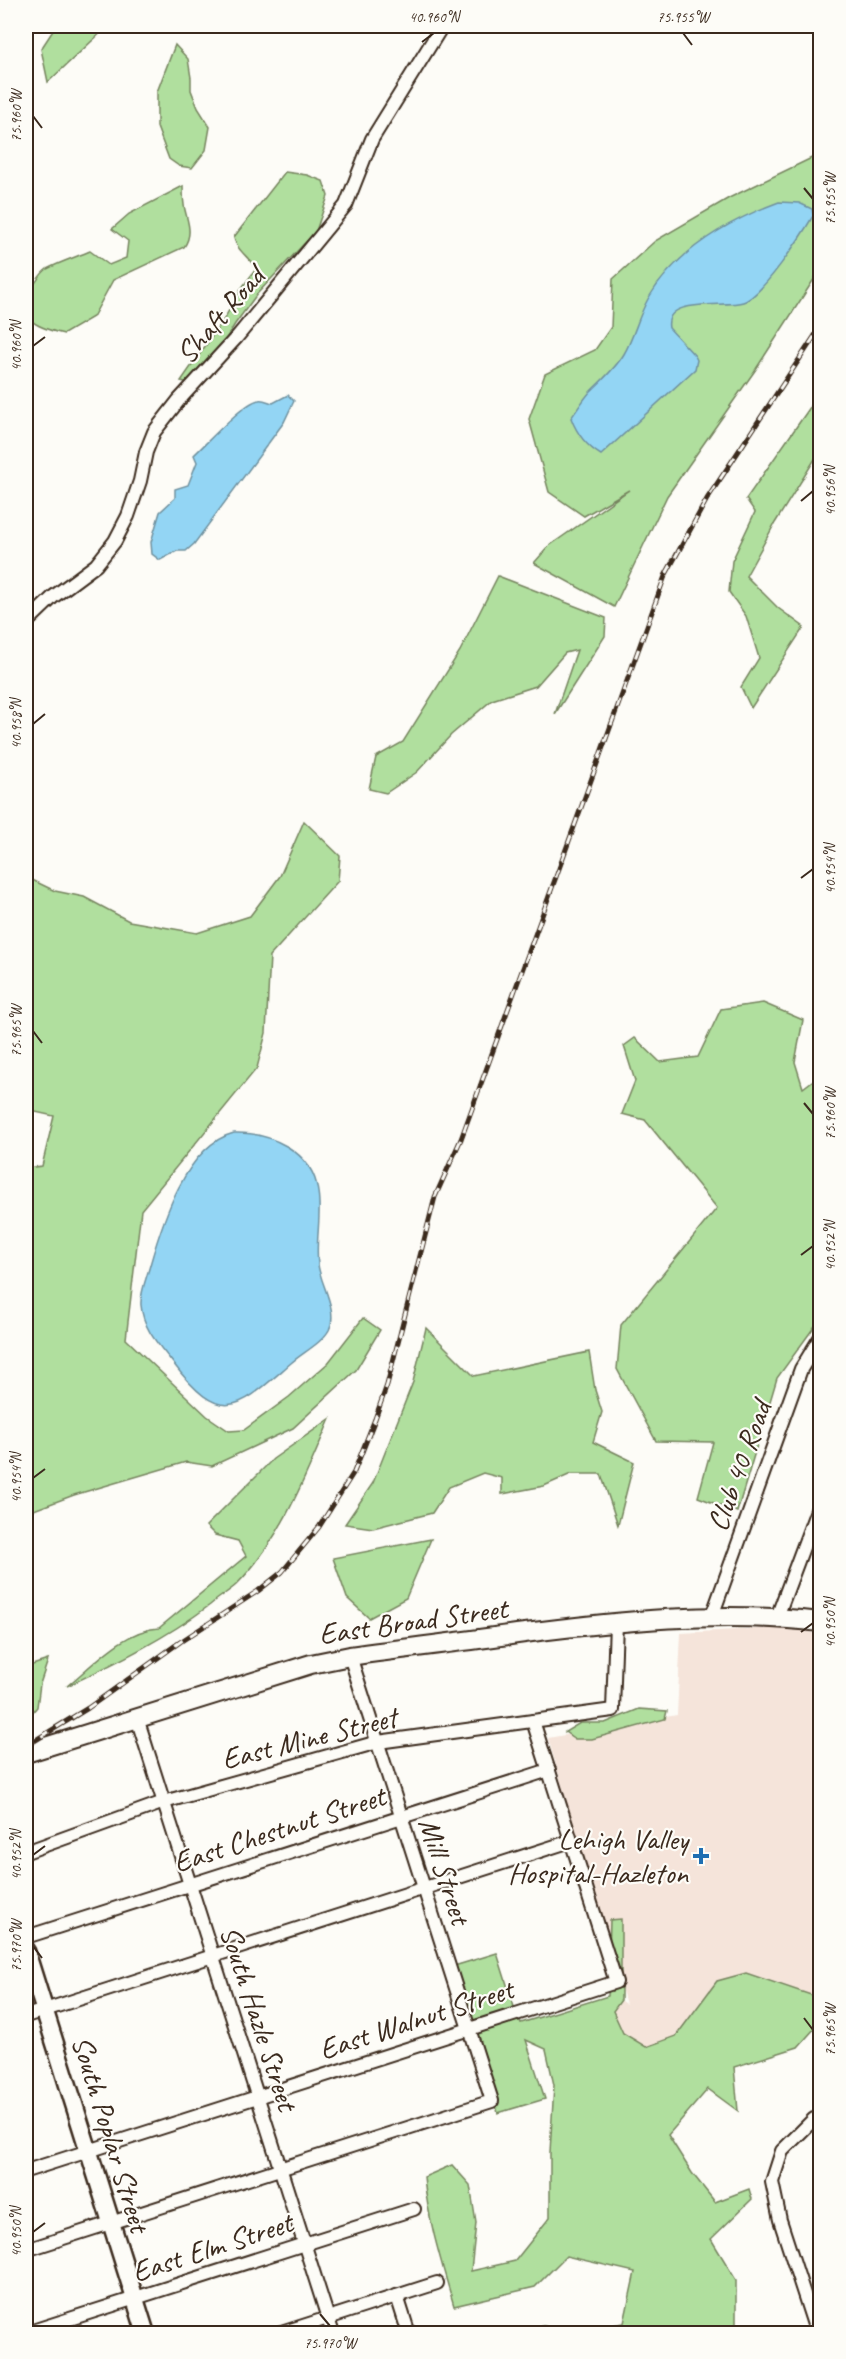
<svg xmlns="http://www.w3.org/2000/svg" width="846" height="2359" font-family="Caveat,sans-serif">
<rect width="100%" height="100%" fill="#fdfcf7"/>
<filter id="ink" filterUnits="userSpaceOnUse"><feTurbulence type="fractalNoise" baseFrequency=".0167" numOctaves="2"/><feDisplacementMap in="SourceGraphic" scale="12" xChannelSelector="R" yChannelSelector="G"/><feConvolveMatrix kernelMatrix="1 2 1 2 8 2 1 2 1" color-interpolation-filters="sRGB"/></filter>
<g filter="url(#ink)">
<!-- built -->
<path fill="#f5e4da" d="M791,1627L820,1635V1998L746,1973L717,1981L676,2036L647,2047L623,2033L613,2011L621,2000L626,2004L548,1738L677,1715L681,1633Z"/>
<!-- green -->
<g fill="#b0df9e" stroke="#76845e" stroke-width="1.5">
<path d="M56,26H108L48,82L41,49Z"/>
<path d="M175,45L188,59L191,78V90L198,108L210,127L206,150L192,168L179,166L169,159L157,127V92Z"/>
<path d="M820,154V270L756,369L667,496L614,607L534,563L549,546L629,490L584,516L549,492L529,419L545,374L595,350L611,327L613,279L655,241L729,198Z"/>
<path d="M285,172L307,175L323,181L328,196L316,231L257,294L235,324L216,355L189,383L181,381L224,319L241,289L256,269C249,256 237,252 234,237Z"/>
<path d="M183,186C183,194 183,203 185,210C188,223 193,234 184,247L113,280L93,317L64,334C39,328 10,318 32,287C37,281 41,273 47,269C60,262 76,257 90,251L109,265L126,258L128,241L112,229L129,214Z"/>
<path d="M820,393V451L775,523L746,576L778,608L804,627L751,708L741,687L759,658L746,616L729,592L732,561L755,512L746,499Z"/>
<path d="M498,576L606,618L605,636L555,714L577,650L565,653L536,686L492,700L451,735L417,772L386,793L369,789L376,757L403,742L460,651Z"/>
<path d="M304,821L340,856L338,881L270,956L266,1033L257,1068L141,1210L126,1339L207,1416L229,1431L244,1430L289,1397L328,1363L363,1318L380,1330L356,1370L293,1428L212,1466L186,1462L74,1495L26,1513V1168L42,1166L54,1116L26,1110V877L55,891L84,897L129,921L197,933L250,916L280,876Z"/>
<path d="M763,1003L803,1020L795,1062L803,1088L820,1075V1319L777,1378L737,1512L698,1497L713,1442L656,1441L617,1369L621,1325L717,1208L645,1120L622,1114L635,1081L624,1046L635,1038L660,1062L698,1057L721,1009Z"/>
<path d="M426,1328L474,1376L589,1352L595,1390L602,1412L593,1442L634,1462L618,1525L601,1474H571L544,1486L502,1494V1478L483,1473L449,1487L432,1513L373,1528L345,1524L373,1483L413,1382Z"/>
<path d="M330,1419C305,1477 282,1539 236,1585C228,1592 218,1598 210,1605C166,1638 118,1662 67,1686C93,1665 124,1630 159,1628L246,1556L238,1541L215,1535L206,1526L273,1459Z"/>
<path d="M431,1539L406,1598L369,1618L347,1598L333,1558Z"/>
<path d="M48,1660L40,1684L37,1707L26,1720V1667Z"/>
<path d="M639,1709L667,1711L665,1719L592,1739H575L565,1732L580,1723H605Z"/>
<path d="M621,1919V2000L613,2011L623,2033L646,2047L676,2036L717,1981L746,1973L820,1998V2028H815L798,2047L734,2067L738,2111L708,2089L668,2135L692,2173L715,2202L749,2189L752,2199L711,2239L736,2280V2333H546L542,2325L564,2333L624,2323L635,2272L566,2256L535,2287L454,2306C442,2264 428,2221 424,2177L452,2165L470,2185L476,2223L471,2271L515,2261L550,2217V2152L554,2085L546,2049L526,2040L545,2099L498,2113L475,2033L519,2018L521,2023L608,1996L610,1920Z"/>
<path d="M497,1953L515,2010L471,2024L454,1966Z"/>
</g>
<!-- water -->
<g fill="#93d5f4" stroke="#70919e" stroke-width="1.5">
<path d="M779,202L799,203L812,209L813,216C802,235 762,296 743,302C726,308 663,296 669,328L695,356L697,360L695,369L601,455C586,446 577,434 571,418C577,410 583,400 590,392C602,380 615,369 624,354C634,337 638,317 648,299C676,251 728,221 779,202Z"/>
<path d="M288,395L294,401L284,422L194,544L186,551H177L160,560L152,554L151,542L160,512L175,498V489L188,485L197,462L194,455C207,443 244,402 259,400C264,399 268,402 273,403Z"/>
<path d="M234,1133C270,1132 313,1151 318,1192C322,1216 315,1241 318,1264C320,1284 339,1310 329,1330C322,1343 302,1353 291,1363C240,1407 223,1429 173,1363C159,1345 143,1329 141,1305C140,1292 147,1277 150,1265C162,1223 186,1145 234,1133Z"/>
</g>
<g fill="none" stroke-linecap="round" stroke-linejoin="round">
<defs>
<g id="minor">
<path d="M26,623L53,597L96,565L115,541L128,516L140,481L146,452L154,432L179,400L237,337L346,205L372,139L442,26"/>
<path d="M712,1616L801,1369L820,1338"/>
<path d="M777,1617L820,1502"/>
<path d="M137,1718L333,2334"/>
<path d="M26,1852L164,1802L378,1742L613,1710L616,1622"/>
<path d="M26,1937L549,1770"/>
<path d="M26,2016L571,1841"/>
<path d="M26,2171L616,1982L533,1721"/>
<path d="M26,2250L492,2101L350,1656"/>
<path d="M397,2296L409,2334"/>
<path d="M26,2333L414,2209"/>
<path d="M278,2334L437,2283"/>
<path d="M817,2334L780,2220L772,2182L782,2151L814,2119H820"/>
</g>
<path id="major" d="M26,1951L146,2334"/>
<path id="highway" d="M26,1753L311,1664L350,1656C405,1648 461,1642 517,1634C618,1621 719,1610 820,1622"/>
</defs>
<!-- minor casing -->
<use href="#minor" stroke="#3b2a1e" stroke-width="16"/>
<!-- major casing -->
<use href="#major" stroke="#3b2a1e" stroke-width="21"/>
<!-- highway casing -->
<use href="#highway" stroke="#3b2a1e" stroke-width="22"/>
<!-- minor -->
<use href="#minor" stroke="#fdfcf7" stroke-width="12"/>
<!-- major -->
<use href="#major" stroke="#fdfcf7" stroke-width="16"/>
<!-- highway -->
<use href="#highway" stroke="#fdfcf7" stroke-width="18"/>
<defs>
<path id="rail" d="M26,1746L88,1708L180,1642L258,1591L282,1572L319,1527L354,1472L375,1419L387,1385L435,1197L461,1139L665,576L707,499L820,328"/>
</defs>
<!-- rail casing -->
<use href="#rail" stroke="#3b2a1e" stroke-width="5"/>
<!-- rail -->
<use href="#rail" stroke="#fdfcf7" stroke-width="3" stroke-dasharray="9" stroke-linecap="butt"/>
</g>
</g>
<!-- ticks -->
<path fill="none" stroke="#3b2a1e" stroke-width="2" d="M683,33L692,45M422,42L434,33M33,116L42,128M804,188L813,199M33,346L45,337M801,501L813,491M33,724L45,714M801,878L813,869M33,1031L42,1043M804,1103L813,1114M801,1255L813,1246M33,1478L45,1469M801,1632L813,1623M33,1855L45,1846M33,1946L42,1958M804,2018L813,2030M33,2232L45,2223M320,2314L330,2326"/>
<!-- markers -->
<path fill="#1f6fb2" stroke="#fdfcf7" stroke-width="2" d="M698 1847h6v6h6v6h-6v6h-6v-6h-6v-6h6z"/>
<g text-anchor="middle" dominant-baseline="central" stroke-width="4.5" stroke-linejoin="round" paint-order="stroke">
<!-- street labels -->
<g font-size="30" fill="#3b2a1e" stroke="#fdfcf7">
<text transform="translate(220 315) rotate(-49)">Shaft Road</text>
<text transform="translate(739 1466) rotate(-70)">Club 40 Road</text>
<text transform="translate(413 1621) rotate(-8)">East Broad Street</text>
<text transform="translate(309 1738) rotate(-14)">East Mine Street</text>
<text transform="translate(279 1829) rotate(-18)">East Chestnut Street</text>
<text transform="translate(445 1871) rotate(72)">Mill Street</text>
<text transform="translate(259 2018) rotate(72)">South Hazle Street</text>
<text transform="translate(416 2019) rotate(-18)">East Walnut Street</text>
<text transform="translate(111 2134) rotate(73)">South Poplar Street</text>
<text transform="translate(212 2247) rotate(-18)">East Elm Street</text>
</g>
<!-- poi labels -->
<g font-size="30" fill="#3b2a1e" stroke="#fdfcf7" text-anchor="end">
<text x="688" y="1839">Lehigh Valley<tspan x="688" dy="34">Hospital-Hazleton</tspan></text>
</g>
</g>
<!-- margin -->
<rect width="846" height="2359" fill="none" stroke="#fdfcf7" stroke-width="66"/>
<rect x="33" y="33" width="780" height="2293" fill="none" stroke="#3b2a1e" stroke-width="2"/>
<g font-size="15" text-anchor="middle" fill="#3b2a1e">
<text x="434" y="22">40.960°N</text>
<text x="683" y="22">75.955°W</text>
<text transform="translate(16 116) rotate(-90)" y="5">75.960°W</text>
<text transform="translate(830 199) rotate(-90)" y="5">75.955°W</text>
<text transform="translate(16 346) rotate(-90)" y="5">40.960°N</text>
<text transform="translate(830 491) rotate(-90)" y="5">40.956°N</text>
<text transform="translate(16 724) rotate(-90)" y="5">40.958°N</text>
<text transform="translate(830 869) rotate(-90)" y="5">40.954°N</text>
<text transform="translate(16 1031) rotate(-90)" y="5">75.965°W</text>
<text transform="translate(830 1114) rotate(-90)" y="5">75.960°W</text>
<text transform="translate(830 1246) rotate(-90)" y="5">40.952°N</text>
<text transform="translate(16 1478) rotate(-90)" y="5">40.954°N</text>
<text transform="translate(830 1623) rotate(-90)" y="5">40.950°N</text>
<text transform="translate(16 1855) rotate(-90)" y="5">40.952°N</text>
<text transform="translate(16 1946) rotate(-90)" y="5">75.970°W</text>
<text transform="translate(830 2030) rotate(-90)" y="5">75.965°W</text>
<text transform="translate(16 2232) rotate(-90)" y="5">40.950°N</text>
<text x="330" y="2348">75.970°W</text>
</g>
</svg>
